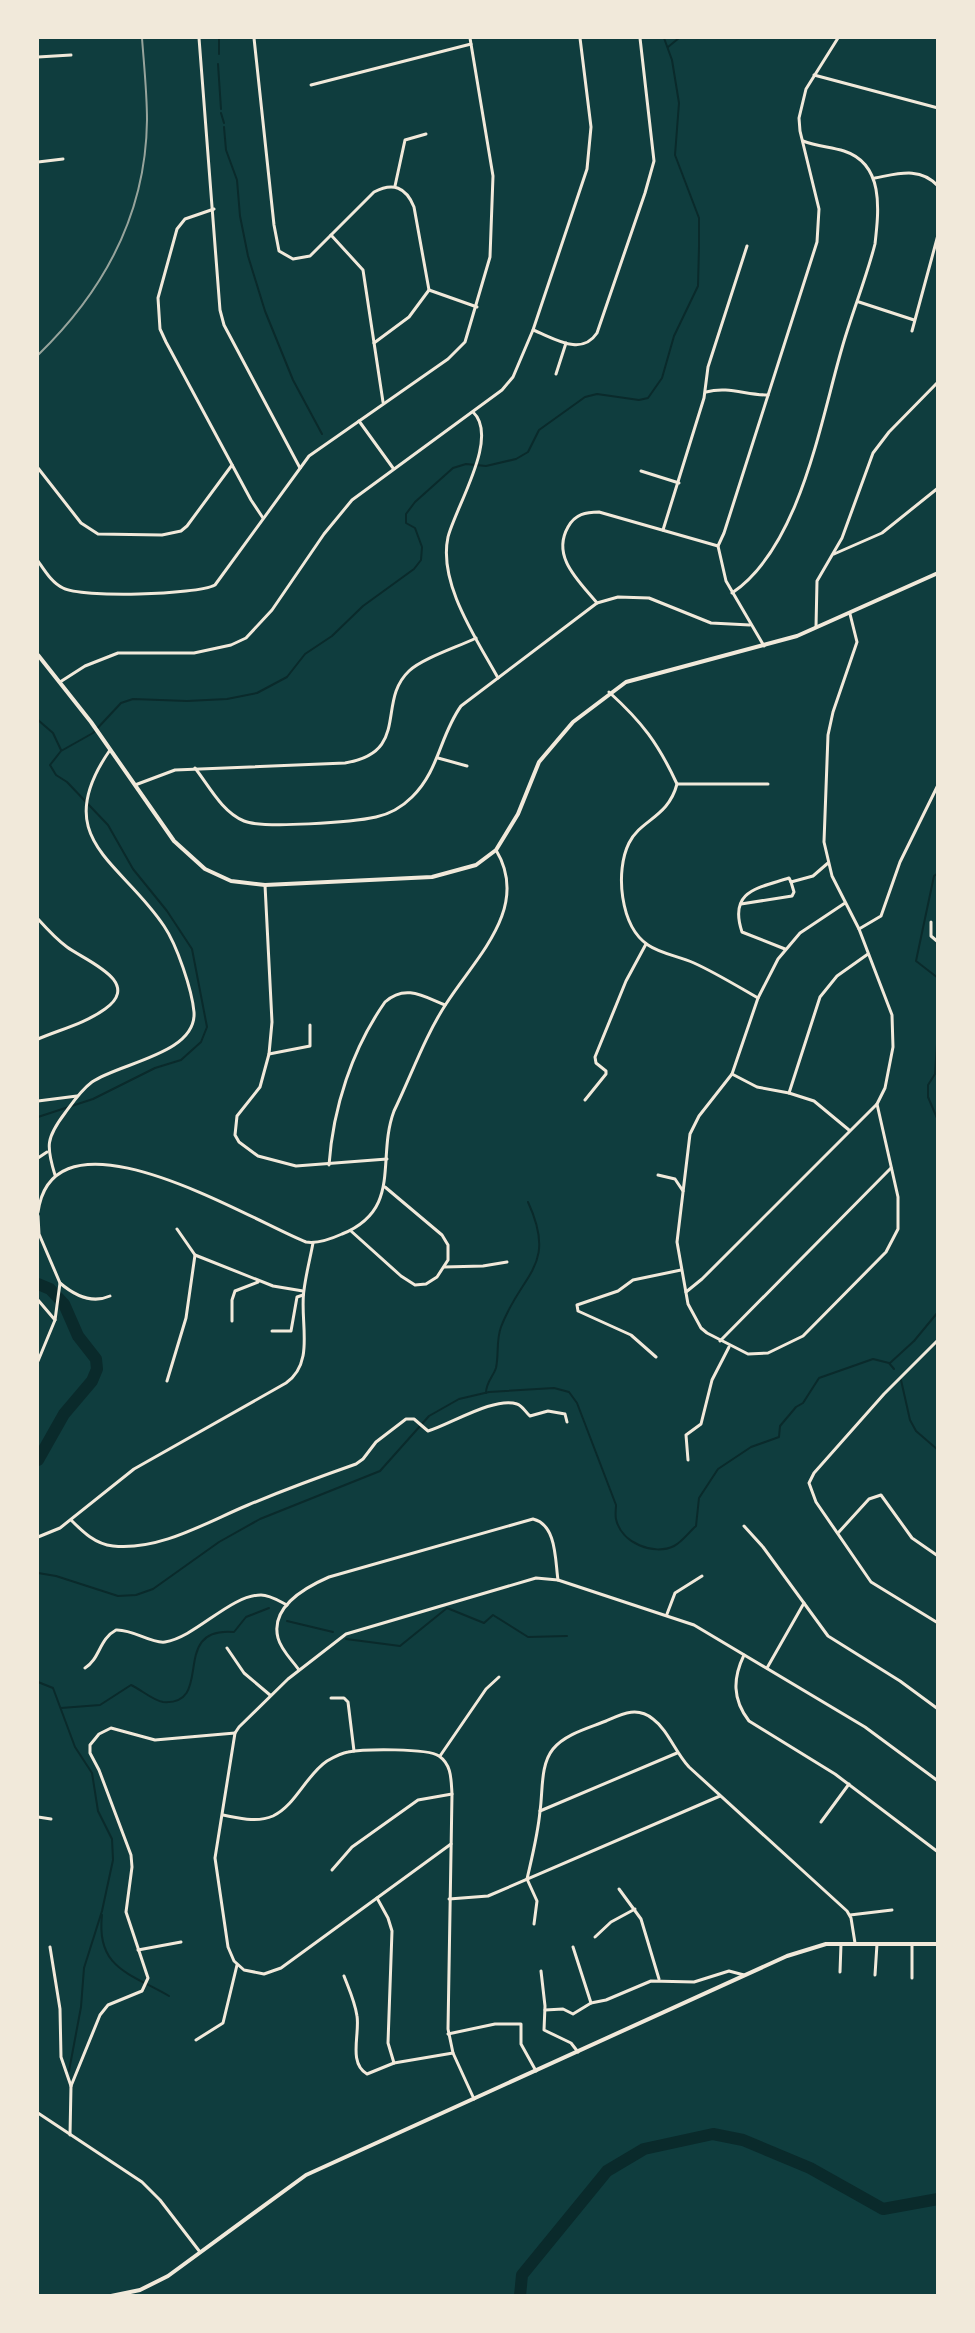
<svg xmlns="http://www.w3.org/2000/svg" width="975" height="2333" font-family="Barlow,sans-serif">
<rect width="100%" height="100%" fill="#0f3d3e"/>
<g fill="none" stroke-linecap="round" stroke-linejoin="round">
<!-- stream -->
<g stroke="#0a2a2b" stroke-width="2">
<path d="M668,47L679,38"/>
<path d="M219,54V38"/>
<path d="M218,64L221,109"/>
<path d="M221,113L224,123"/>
<path d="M224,127L226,150L237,180L240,216L248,256L265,311L293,380L322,434"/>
<path d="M38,720L53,733L61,750"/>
<path d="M938,873L934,876L916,961L938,978"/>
<path d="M938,1029L935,1074L928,1085V1097L937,1118L938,1132"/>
<path d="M38,1117L93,1099L155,1068L181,1060L201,1042L207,1027L192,949L167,911L133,869L108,825L67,782L56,775L50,765L61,751L93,733L121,703L133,699L187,701L227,699L257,693L287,677L305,654L332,636L363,606L414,569L421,560L422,547L415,528L406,523V514L415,502L453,468L466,464L486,466L516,459L528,452L539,430L585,397L597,394L639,400L648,398L662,378L674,336L698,286L699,247V218L675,155L679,103L672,60L664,38"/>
<path d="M890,1363L914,1341L938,1312"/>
<path d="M901,1380L910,1420L916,1431L938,1450"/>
<path d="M486,1393C486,1382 493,1377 496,1368C499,1354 496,1340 501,1327C521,1273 558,1267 528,1202"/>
<path d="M38,1573L56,1576L118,1596L136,1595L153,1589L219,1542L260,1519L380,1471L429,1416L459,1399L489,1392L554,1388L569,1392L577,1403L616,1505C616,1509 615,1515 616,1519C621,1543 654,1556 674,1546C682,1542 689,1532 696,1526L699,1498L718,1469L751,1447L779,1437L780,1426L796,1407L803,1403L819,1378L873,1359L889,1363L894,1369"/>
<path d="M287,1621L333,1632"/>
<path d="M346,1639L400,1646L447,1608L484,1623L493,1615L528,1637L567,1636"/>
<path d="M38,1682L53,1688L75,1747L92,1773L98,1811L112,1839L113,1860L102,1911L84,1968L81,2007L69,2071"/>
<path d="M61,1708L100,1705L131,1685C140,1689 154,1701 163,1702C216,1706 168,1626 234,1632L246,1617L269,1608"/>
<path d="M102,1915C96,1968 129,1973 169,1996"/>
</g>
<!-- river -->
<g stroke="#0a2a2b" stroke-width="12">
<path d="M38,1284L50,1289L64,1304L78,1336L96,1359L97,1369L92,1381L64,1414L38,1460"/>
<path d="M520,2296L522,2275L607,2171L644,2149L713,2134L743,2140L810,2168L883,2209L938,2199"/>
</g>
<!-- minor -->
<g stroke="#f1e9da" stroke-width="3">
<path d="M199,38L220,310L224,325L300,468"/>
<path d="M254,38L274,225L279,251L293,259L310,256L374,192C393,182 406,187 414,207L429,290L409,317L374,343"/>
<path d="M38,57L71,55"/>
<path d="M814,75L938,108"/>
<path d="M311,85L471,44"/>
<path d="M38,162L63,159"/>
<path d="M875,178C897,174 920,166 938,186"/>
<path d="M395,186L405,140L426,134"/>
<path d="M214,209L185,219L177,229L158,298L160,329L166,342L251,500L263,518"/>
<path d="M331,235L363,270L383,402"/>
<path d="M429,290L477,307"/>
<path d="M859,302L914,320"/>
<path d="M533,330C554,338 581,357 597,333L645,193L654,161L640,38"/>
<path d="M912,331L938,235"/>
<path d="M556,374L566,343"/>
<path d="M706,392C728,386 746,395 768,395"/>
<path d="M473,412C500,437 456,506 448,537C438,583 476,638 498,678"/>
<path d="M359,421L393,468"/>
<path d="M38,468L81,523L98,534L162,535L181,531L187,526L232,465"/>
<path d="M641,471L679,483"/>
<path d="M663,530L704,398L708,367L747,246"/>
<path d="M834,554L882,533L938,488"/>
<path d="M38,561C45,571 52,583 63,588C81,598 196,595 215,585L309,456L448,359L465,342L490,257L493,176L470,38"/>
<path d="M732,593C800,547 820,423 842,348C852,313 866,279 875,244C879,209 884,164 844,151C830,147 816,146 803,141"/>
<path d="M597,603C579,581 551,557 568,527C575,514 586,512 599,512L718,546"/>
<path d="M816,627L817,581L842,538L873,453L889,432L938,382"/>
<path d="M764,646L726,581L718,546L724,533L817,242L819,209L800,131L799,118L806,89L838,38"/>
<path d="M60,682L85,666L118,653H194L231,645L246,638L272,610L324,534L352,500L502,390L513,377L533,330L587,169L591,127L580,38"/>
<path d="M609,692C642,722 658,743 677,784C668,818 641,819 629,843C615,871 620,926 648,945C661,954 679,956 694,963C716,973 737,986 758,998"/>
<path d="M438,758L467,766"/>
<path d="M195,768C209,786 222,812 244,821C263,829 354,822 376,817C390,814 402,807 412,797C439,771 440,735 461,706L597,603L618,597L649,598L711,623L750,625"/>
<path d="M677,784H768"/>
<path d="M135,785L175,770L345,763C411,752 376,702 409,671C423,658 458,647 476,638"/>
<path d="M265,885L272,1022L269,1054L260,1087L237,1116L235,1135L239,1142L258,1156L296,1166L387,1159"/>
<path d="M845,903L800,933L778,959L758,998L732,1074L699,1116L690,1134L677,1242L688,1304L701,1328L707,1333L748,1354L768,1353L803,1336L886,1252L898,1229V1197L877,1104L885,1088L893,1047L892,1015L859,929L832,876L824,842L828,735L833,712L857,642L850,614"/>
<path d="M741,904L792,896L794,892L791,882"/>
<path d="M38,919C47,929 56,939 67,947C86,961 143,982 105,1009C86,1023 59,1030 38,1039"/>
<path d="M931,922V936L938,942"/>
<path d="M859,929L881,916L900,862L938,785"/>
<path d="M785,949L742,932C728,890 759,888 789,878L791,882L813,876L828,863"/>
<path d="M269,1054L310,1046V1025"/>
<path d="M732,1074L757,1087L789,1093L814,1101L849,1130"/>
<path d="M789,1093L820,997L837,976L868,954"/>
<path d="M585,1100L606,1074V1071L596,1063L595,1057L626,981L646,944"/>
<path d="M38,1101L77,1096"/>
<path d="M38,1158L47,1152"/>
<path d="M329,1165C333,1108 352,1049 385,1002C405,984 423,996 445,1005"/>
<path d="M55,1175C46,1146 46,1138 65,1113C73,1102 81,1090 92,1082C119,1063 197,1054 194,1012C192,990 177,945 164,926C121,861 48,839 110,750"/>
<path d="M658,1175L675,1179L683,1191"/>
<path d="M38,1212C54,1098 252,1221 306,1242C318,1244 331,1239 342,1234C403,1209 376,1159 394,1111C411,1076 425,1036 446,1004C475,958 531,908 496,850"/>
<path d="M38,1216L39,1234L60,1283L55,1320L38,1361"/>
<path d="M177,1229L195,1255L273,1286L303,1291"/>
<path d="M351,1231L401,1276L415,1285L426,1284L437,1277L448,1260V1245L442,1235L385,1187"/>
<path d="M444,1267L483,1266L507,1262"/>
<path d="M60,1283C74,1295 92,1304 110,1296"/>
<path d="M686,1292L702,1279L877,1104"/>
<path d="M38,1300L55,1320"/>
<path d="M232,1321V1300L235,1291L258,1282"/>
<path d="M272,1331H291L297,1297L303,1295"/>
<path d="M938,1340L884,1394L814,1473L809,1483L816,1502L871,1582L938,1623"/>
<path d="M720,1341L891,1168"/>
<path d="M656,1357L631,1335L578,1311L577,1305L618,1291L633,1280L681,1270"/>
<path d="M167,1381L186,1318L195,1255"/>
<path d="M688,1460L686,1435L701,1424L712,1380L729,1347"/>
<path d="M71,1520C83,1532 95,1544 113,1546C160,1551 207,1522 248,1505C284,1490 319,1477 356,1464L363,1459L376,1442L406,1419H414L428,1431C449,1425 495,1396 517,1404C523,1406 526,1413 530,1416L548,1411L565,1414L567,1422"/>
<path d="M744,1526L763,1547L828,1636L900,1681L938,1709"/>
<path d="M838,1533L869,1499L881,1495L912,1538L938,1556"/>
<path d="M38,1537L60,1528L134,1469L286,1383C316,1362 299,1321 304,1290C306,1274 310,1259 313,1243"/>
<path d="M667,1614L675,1593L702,1576"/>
<path d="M227,1648L244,1673L270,1695"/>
<path d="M744,1655C733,1678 732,1699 749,1721L835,1774L938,1852"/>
<path d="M85,1668C100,1659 99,1639 116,1630C133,1629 151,1644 165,1642C196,1637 230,1595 261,1595C270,1595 279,1601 287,1605"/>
<path d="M767,1668L804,1603"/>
<path d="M299,1670C292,1660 281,1650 278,1638C270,1607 306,1587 329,1577L533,1519C557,1525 555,1560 558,1580"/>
<path d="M331,1698H344L348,1702L354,1751"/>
<path d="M440,1756L486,1689L499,1677"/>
<path d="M540,1811L677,1753"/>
<path d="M223,1815C239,1818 257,1823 273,1816C296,1805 306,1775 327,1761C334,1757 341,1753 348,1752C364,1749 427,1748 439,1756C452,1765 451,1780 452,1794L448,2029L453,2053L474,2099"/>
<path d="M38,1817L51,1819"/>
<path d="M821,1822L849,1784"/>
<path d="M451,1844L281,1968L264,1974L244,1970L234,1961L228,1947L215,1858L235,1733L239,1727L288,1679L346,1634L536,1578L558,1580L694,1625L865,1727L938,1781"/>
<path d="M332,1870L352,1847L418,1800L452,1794"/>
<path d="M527,1879C532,1857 538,1834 540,1811C543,1792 540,1765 553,1749C565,1734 589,1728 606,1721C622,1714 637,1706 653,1719C668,1730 675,1752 689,1767L847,1911L851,1918L855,1943"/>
<path d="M527,1879L537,1901L534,1924"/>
<path d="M619,1889L641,1919L659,1979"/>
<path d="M377,1898L388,1918L392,1931L388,2043L394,2063L453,2053"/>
<path d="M449,1899L488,1896L720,1796"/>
<path d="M850,1915L892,1910"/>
<path d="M595,1937L611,1922L635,1909"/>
<path d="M50,1947L60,2009L61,2057L71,2086"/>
<path d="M573,1947L591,2003L606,2000L651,1981L694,1982L729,1971L744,1975"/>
<path d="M138,1950L181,1942"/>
<path d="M541,1971L545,2006L544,2030L571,2043L578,2052"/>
<path d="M840,1972L841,1944"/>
<path d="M875,1975L877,1944"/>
<path d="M344,1976C349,1989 355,2002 357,2016C360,2034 348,2063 367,2074L394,2063"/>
<path d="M912,1978V1944"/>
<path d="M545,2010L563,2009L573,2014L591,2003"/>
<path d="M448,2034L495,2024H521V2044L536,2071"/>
<path d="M196,2040L223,2023L237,1965"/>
<path d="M38,2113L142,2182L160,2200L200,2252"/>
<path d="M70,2135L71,2086L100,2015L108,2005L142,1991L148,1978L126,1912L132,1867L131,1855L99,1770L90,1753V1745L99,1734L111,1728L155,1740L235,1733"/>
</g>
<!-- tertiary -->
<g stroke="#f1e9da" stroke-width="4">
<path d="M38,655L91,722L174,841L205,869L231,881L265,885L432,877L476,865L496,850L518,814L539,762L573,722L626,682L797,636L938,573"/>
<path d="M111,2296L140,2290L168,2276L306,2175L787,1956L826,1944H938"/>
</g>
<!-- rail -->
<path stroke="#97a49c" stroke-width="2" d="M38,355C104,291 146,215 147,120C147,93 144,65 142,38"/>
</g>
<!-- border -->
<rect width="975" height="2333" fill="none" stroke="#f1e9da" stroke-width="78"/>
</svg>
